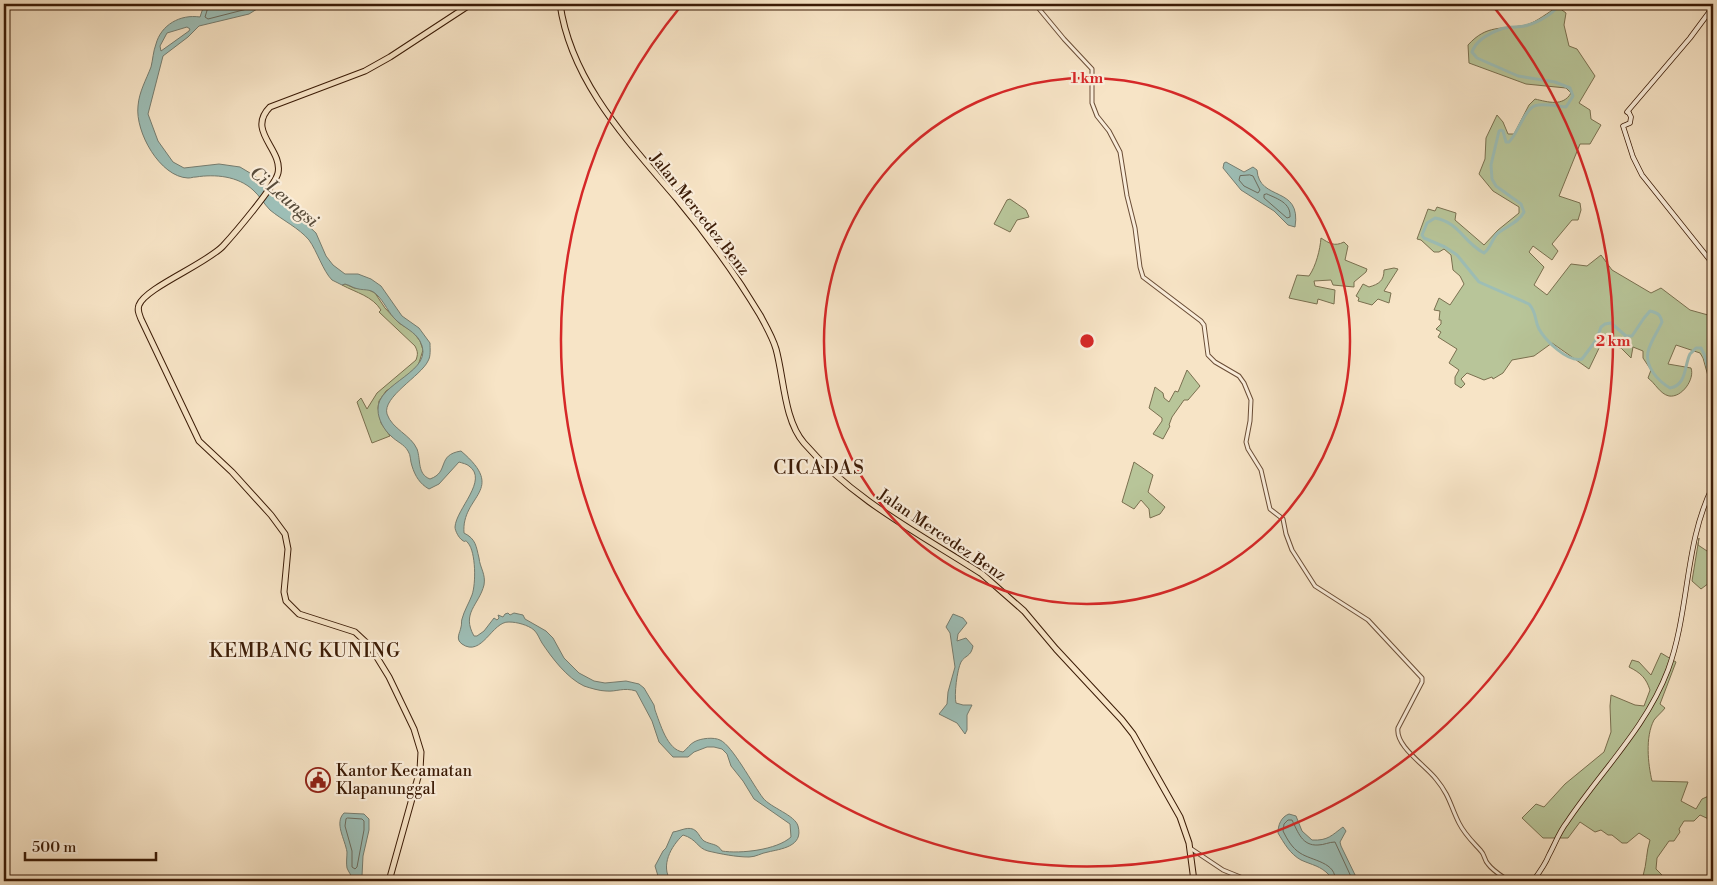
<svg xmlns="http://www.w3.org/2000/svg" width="1717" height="885" font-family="'Libre Bodoni',serif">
<rect width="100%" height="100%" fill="#f7e4c6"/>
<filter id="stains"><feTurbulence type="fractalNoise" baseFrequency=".004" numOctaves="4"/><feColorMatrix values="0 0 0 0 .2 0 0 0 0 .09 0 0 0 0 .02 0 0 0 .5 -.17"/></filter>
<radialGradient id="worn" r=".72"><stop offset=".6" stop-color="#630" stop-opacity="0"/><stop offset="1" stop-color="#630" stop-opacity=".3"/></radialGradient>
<!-- green -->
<g fill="#b8c599" stroke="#7a7050">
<path d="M1558,7L1566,13L1564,25L1569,46L1577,49L1595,76L1579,103L1590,110L1591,119L1601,125L1590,144H1580L1559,196L1580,203L1581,210L1578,220H1572L1552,244L1558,251L1552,260L1533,246L1529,252L1544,267L1534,285L1547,295L1571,264L1587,266L1601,255L1612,270L1651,293L1661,288L1690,310L1708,315L1713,320V394L1703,358L1700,353L1676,345L1668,364L1691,368C1695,379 1682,398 1669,396C1660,394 1655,383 1648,378L1651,370L1643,358V351L1633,347L1631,358L1621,348L1601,344L1589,369L1552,343L1534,356L1512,360L1503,373L1493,379L1492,377L1484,380L1467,373L1461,379L1465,384L1461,388L1455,384V377L1459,370L1449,363L1457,349L1438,337L1441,332L1436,329L1441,324V320H1439L1440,311L1434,310L1439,298L1450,305L1464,284L1460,276L1453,270L1451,255L1444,249L1439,252H1434L1421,240L1417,239L1428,209L1435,211L1437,207L1456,213L1455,220L1484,245L1498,230L1519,213V207L1493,191L1479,174L1485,159L1486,138L1497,115L1503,122L1508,134H1514L1529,105L1535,99C1548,102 1563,107 1571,93L1566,88L1526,84L1469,63L1468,45C1487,24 1501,30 1526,25C1537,22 1548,12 1558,7Z"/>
<path d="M1010,199L1026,210L1029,217L1017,220L1010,232L994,224L1007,200Z"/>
<path d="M1321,238C1329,243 1334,247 1344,242L1348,246L1345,260L1367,269L1366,272L1354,282V287L1333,285L1331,280L1314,281L1315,286L1335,290L1334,304L1318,299L1317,304L1289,298L1297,275L1309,276C1316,266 1320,250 1321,238Z"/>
<path d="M1394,268L1398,269L1384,291L1391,293L1389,303L1378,299L1372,305L1358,301L1359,298L1356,296L1363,284L1369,287C1379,284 1384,281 1384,270Z"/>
<path d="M345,284L354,288L367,289L375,293L385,308L399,323L413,332L420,341L423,350L418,366L395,385L386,391L379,401L378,408L381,423L390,436L372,443L357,402L361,398L367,409L377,393L416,360C418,354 418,352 415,346L379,312L381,310C372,296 357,293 342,285Z"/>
<path d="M1187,370L1200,386L1188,400H1184L1172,417L1169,425L1170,426L1163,439L1153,434L1162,421V418L1149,408L1155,387L1163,393L1164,398L1169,402L1175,391L1178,392Z"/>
<path d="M1134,462L1153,475L1148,492L1165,507L1160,514L1150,518L1149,509L1141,500L1134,509L1122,502Z"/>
<path d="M1699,538L1698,545L1713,555V558L1708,564L1713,567V580L1701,589L1692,581Z"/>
<path d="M1661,653L1676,662L1660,704L1665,708C1662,712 1657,716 1654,720C1645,737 1648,764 1652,781L1688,782L1681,801L1696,809L1702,799L1713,794V821L1700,815L1694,821H1684L1679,829L1680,832L1674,841H1669L1657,858L1656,869L1668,881H1647L1643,876C1647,863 1646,852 1650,840L1639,833L1627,843H1622L1612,835H1608L1601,830L1595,832L1580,822L1568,838H1543L1522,818L1536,804L1544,807L1565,784L1604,752L1611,732L1610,706L1611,695L1635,705L1644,706L1650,690C1646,678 1641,673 1629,667L1632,660L1639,662L1651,675Z"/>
</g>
<!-- water -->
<g fill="#9dbeb6" stroke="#767d70" fill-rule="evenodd">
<path d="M208,4H265L249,14L199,26L188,37L163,56L148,114L158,141L173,162L184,168L219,164L240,167L255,176L316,233L326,256L333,265L345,274H358L371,279L381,286L402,316L419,328L430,343C430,349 431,356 428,361C421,376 382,397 387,414C392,429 411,435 417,449C421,460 417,474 430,479C450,472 436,455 461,451C508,491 461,495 464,533C476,539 476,546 479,558C480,568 486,574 484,585C479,605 461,613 474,636H477L484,631L494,618L497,620L499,618L498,615L503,617L505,614L508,613L510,615L514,613L523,615L525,619L546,631L553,638L564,658L579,673L594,681L605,683L626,681L639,684L644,688L654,705L655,710C660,723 667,750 683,752C687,749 690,744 694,742C701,738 714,737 720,740C732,745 753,785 763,798C771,808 795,815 798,826C804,847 780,849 768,852C761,853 756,857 749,857C736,857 721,854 708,851C697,848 697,839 683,835C671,846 660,866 671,881H662L658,876L655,866L663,851L666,848L673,832C681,831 689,825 696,831C699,834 701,839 704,841C711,845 717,843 722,851C740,854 777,850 791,837L790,824L754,799L743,781L731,766L727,754L722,749L714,747H707L694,752L688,757H673L659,742L652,721L636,691C623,687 617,692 606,691C600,691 590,688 584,686C567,678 552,658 542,643C539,638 538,634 534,630C528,625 517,622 509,622C492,621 482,658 462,644C455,639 460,633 461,627C462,624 461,622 462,619C464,611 469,603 472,595C476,584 476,552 468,543C464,538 467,544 462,540C459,538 455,531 455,527C456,509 489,480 469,466C467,464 462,463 459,462L439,484L429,489C420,484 415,476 412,466C410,461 411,455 408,451C404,444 397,442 391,436C384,430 378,419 378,410C376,382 437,372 420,341C415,332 405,328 397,321C388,313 385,302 376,294C370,288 363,291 355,288C352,287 349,285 345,284L342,285C339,283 335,282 332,280C323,271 317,251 309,240C299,228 282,220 270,210C264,204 260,196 253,190C238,176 215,174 196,177C192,177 192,178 188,178C160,177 135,132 138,106C139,92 146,80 151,67C153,59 153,52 156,44C161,25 180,14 200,17L204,5ZM187,27L190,29L189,31L161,51L160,46L167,33Z"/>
<path d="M1226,162L1244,172L1253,167L1257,170C1259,202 1302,185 1295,227L1288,225L1274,211L1241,190L1223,168L1224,163Z"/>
<path d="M953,614L963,618L967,623L958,634L957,641L966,638L973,646C971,657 965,655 961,662C957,670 954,695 956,703L963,705H972L967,715V730L965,734L957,723L939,714L947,704L948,692L955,667L950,633L946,627Z"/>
<path d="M344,813L364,814L369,819V830L363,856L362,876L360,881L352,879C351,874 349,873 347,868C346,863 347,857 347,852C345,839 334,823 344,813Z"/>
<path d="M1289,814L1296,816L1302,831L1312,840C1328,841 1332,835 1343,827L1346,831L1340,842L1341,846L1358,881H1330L1329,875C1321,866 1312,865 1301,860C1290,854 1284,843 1278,833C1278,825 1281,817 1289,814Z"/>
</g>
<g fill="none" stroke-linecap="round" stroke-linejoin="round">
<!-- shore -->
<g stroke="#6c6c5e" stroke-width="1">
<path d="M209,4L205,17L208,19L247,9L256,4"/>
<path d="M1250,175L1253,176L1260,190L1258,193L1244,186L1239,180L1240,176Z"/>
<path d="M1267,194C1278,199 1291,203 1290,217L1287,218L1264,198V195Z"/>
<path d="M348,818L362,819L364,821V830L357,867L355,869L352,867V851L345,826L346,819Z"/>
<path d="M1335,881C1337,862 1312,861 1300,853C1292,848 1287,839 1283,831L1284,824L1288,820H1292C1298,832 1302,846 1318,845C1324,845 1329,842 1335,842L1353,881"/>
</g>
<!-- river -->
<g stroke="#9dbeb6" stroke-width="3">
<path d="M1560,4C1554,13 1539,22 1528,25C1520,28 1510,26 1501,29C1490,33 1476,40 1472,52L1477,58L1518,76L1555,82L1570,88L1573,96L1566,107C1557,106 1546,104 1538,105C1525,106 1519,132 1509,142H1506L1503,131L1501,130L1499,131L1491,165L1492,179L1496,186L1521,204L1524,212C1519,222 1507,226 1498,233C1492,238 1491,248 1484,253C1464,243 1459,222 1435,218L1427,223L1422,235L1424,238L1445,247L1457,255L1479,282L1529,304C1537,313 1534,319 1539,329C1545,340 1568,363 1582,359L1597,339L1601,327L1605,324L1611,323L1626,336H1632L1644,318L1650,311C1658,313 1660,314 1662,322C1658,331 1650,342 1648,352C1645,367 1658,381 1670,388C1687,385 1684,366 1690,354C1691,353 1696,348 1696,348H1701L1704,354L1713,385"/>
<path d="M145,109L148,93"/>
<path d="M144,114L143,105L148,94"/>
<path d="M166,162L173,168L184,172"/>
</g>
<defs>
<g id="tertiary">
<path d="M1035,4L1064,39L1092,69V103L1097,116L1109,131L1120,152L1127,196L1135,228L1140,267L1143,277L1201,321L1204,325L1208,355L1215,362L1239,376L1244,383L1251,400L1250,421L1246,442L1248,449L1261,470L1270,509L1283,519L1286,534L1292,550L1315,586L1368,620L1422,678V682L1398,728C1395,746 1425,765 1436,779C1450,796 1450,805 1459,823C1465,835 1473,842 1481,851C1485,855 1484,860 1488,864C1493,871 1502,876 1509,881"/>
<path d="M1190,848L1223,870L1250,881"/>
</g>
<g id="secondary">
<path d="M1629,113L1631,117L1630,123L1623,126L1633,157L1642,175L1713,264"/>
<path d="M1629,113L1627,112L1690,38L1713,7"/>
<path d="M1533,881C1539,873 1545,865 1549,855C1555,844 1559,832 1567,822C1601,771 1646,728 1668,670C1690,610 1684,543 1713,486"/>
</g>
<g id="primary">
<path d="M560,4C571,82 628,141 677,199C707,235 736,275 760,315C766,326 773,338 776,349C784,378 784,420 804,443C853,500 920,534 982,574L1024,611L1056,649L1122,720L1133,734L1180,817L1189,843L1194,881"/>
<path d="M389,881L420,770L421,752L414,729L389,677L370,646L355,632L299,614L286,601L284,592L288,549L285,534L271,515L232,472L199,441L141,319C139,314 137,310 139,305C145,288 206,264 223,246C234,234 275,186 278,173C283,149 246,131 270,107L365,71L390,57L471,4"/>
</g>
</defs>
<!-- tertiary casing -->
<use href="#tertiary" stroke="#6a4d36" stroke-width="5"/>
<!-- secondary casing -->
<use href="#secondary" stroke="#3b1b06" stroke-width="5.5"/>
<!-- primary casing -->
<use href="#primary" stroke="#3b1b06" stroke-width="7"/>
<!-- tertiary -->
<use href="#tertiary" stroke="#faedda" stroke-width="3"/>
<!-- secondary -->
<use href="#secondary" stroke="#faedda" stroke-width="4"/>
<!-- primary -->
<use href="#primary" stroke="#f7e4c6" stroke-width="5"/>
</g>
<!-- distance rings -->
<g fill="none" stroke="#d62828" stroke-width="2.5">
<circle cx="1087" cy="341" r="263"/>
<path d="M1493 6A526 526 0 1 1 681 6"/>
</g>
<!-- icons -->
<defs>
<symbol id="civic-ring" viewBox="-11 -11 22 22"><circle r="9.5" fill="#faedda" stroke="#8f2418" stroke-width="1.5"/><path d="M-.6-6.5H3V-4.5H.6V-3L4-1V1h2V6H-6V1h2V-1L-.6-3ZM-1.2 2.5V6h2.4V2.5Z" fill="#8f2418"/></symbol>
</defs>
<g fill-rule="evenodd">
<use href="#civic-ring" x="304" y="766" width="28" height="28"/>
</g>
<g text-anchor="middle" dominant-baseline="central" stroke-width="4.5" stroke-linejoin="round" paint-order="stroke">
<!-- street labels -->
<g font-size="16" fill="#3b1b06" stroke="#faedda">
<text transform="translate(700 214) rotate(52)">Jalan Mercedez Benz</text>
<text transform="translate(942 535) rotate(34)">Jalan Mercedez Benz</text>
</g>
<!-- poi labels -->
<g font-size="16" fill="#3b1b06" stroke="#faedda" text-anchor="start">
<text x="336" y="771">Kantor Kecamatan<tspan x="336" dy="18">Klapanunggal</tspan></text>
</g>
<!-- water labels -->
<g font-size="18" font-style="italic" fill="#584c3b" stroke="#faedda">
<text transform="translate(284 197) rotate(40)">Ci Leungsi</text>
</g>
<!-- quarter labels -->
<g font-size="19" letter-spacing="1" fill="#3b1b06" stroke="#faedda">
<text x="819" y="468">CICADAS</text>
<text x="305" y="651">KEMBANG KUNING</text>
</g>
</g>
<circle cx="1087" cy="341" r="8" fill="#d62828" stroke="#faedda" stroke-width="2.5"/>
<g font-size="15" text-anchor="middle" font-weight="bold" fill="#d62828" stroke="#faedda" stroke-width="4.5" stroke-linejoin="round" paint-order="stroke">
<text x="1087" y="83">1 km</text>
<text x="1613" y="346">2 km</text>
</g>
<!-- margin -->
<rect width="1717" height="885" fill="none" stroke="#f7e4c6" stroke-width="20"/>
<rect x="5" y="5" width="1707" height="875" fill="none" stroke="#3b1b06" stroke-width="2.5"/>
<rect x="10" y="10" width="1697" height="865" fill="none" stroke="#3b1b06"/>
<!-- scale -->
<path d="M25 852v8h131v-8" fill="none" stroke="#3b1b06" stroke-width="2.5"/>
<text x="32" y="852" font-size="15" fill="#3b1b06" stroke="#faedda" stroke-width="4" paint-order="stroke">500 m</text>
<rect width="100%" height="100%" filter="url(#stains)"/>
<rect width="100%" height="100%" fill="url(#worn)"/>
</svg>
